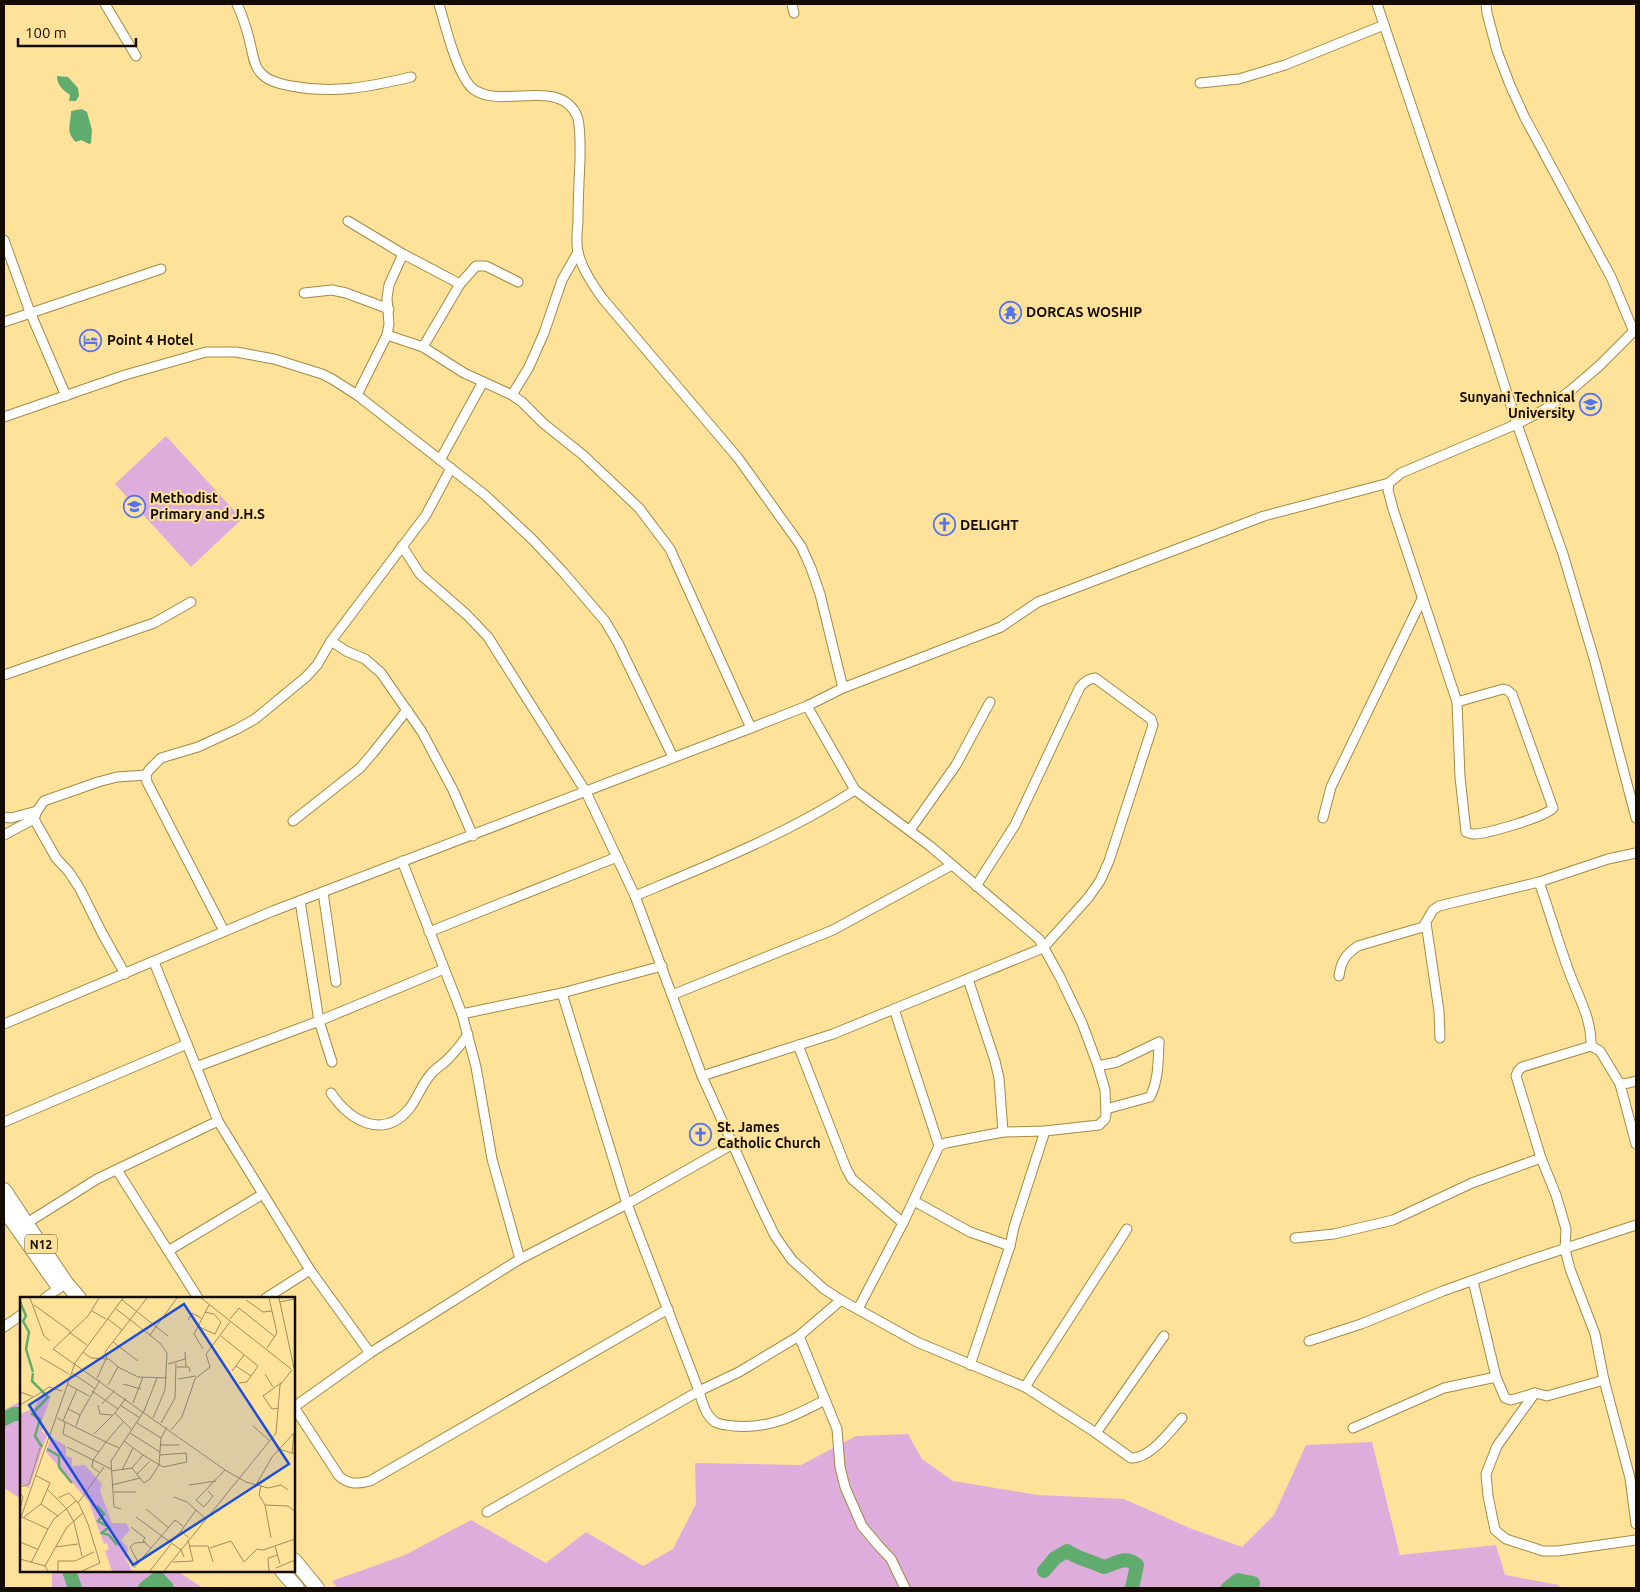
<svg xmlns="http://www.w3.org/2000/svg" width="1640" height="1592" font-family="Ubuntu,sans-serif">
<rect width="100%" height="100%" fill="#ffe29a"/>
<!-- green -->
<g fill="#dfaddc">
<path d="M166,436L242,519L191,567L115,484Z"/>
<path d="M21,1401V1499L4,1488V1410Z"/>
<path d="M908,1434L922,1459L953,1481L1038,1495L1124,1499L1192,1529L1242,1547L1274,1515L1306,1445L1372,1442L1400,1555L1496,1545L1505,1575L1559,1585L1558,1588H338L332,1581L405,1555L471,1520L546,1563L586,1532L643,1566L673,1549L696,1504L695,1463L801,1465L856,1436Z"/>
<path d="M52,1571H177L203,1588H52Z"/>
</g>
<!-- water -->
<g fill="#5fac6e">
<path d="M57,76L68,77L78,88L79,96L76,101H69L70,95C63,90 57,85 57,76Z"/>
<path d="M82,109L87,112L92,130L91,143L89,144L81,140L76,142C65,132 71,124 71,111Z"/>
</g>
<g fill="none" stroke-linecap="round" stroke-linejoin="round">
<!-- river -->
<g stroke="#5fac6e" stroke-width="14">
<path d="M4,1419L14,1414H21"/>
<path d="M69,1571L75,1588"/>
<path d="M1044,1571L1055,1558L1067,1551C1078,1559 1091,1561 1104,1567C1117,1563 1126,1555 1137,1565L1132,1588"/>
<path d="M145,1588L158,1578L167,1588"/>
<path d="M1228,1588L1238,1580L1253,1583L1252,1588"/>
</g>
<defs>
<g id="minor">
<path d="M105,4L136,56"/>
<path d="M237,4C243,17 248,33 251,47C253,55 254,66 260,72C267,81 280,84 291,86C334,94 369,87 411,77"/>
<path d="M439,4C445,25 457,74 472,88C499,111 560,76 577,116C581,126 580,150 580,161C579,181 578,202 578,222C577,231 576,243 578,252C582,269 593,285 603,299L738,458L801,546L811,568L820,594L843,688"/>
<path d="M792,4L794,13"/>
<path d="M1377,4L1479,306L1517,424L1563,554L1595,662L1636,818"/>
<path d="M1486,4L1487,13L1497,51L1510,85L1525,118L1611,277L1634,332"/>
<path d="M1200,83L1239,79L1285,65L1384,25"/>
<path d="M348,221L403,254L460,284"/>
<path d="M4,240L30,312L66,396"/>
<path d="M304,293L332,290L346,293L389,309"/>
<path d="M4,322L161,269"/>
<path d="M387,335L423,347L464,373L512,395L522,402L543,423L583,455L639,508L670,549L751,728"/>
<path d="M423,347L460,284L476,266H486L518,282"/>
<path d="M357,395L387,335L389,324L387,298L389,285L403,254"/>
<path d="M512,395L529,367L544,333L562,280L578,252"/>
<path d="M4,417L125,375L206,352H236L274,359L322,374L332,379L357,395L485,495L533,540L563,572L605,621L618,643L673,757"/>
<path d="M440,460L483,382"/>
<path d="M402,546L420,574L467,615L488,637L586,792L635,896L702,1076L759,1203L775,1236L792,1260L824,1289L841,1300L917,1342L1025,1387L1096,1433L1131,1458C1150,1459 1170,1431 1182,1418"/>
<path d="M331,641L346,651L365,659L381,673L422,732L453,790L473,836"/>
<path d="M4,675L154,623L191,602"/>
<path d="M1457,702L1503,689L1507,690L1512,694L1553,808C1545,817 1487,834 1474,834C1470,834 1470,833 1466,832L1460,777L1457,702L1393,509L1388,490L1389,483L1401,473L1517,424L1544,410L1570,391L1599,366L1636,329"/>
<path d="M807,706L855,790L930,846L1039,939L1060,977L1082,1023L1098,1066L1105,1090L1106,1114L1105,1119L1099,1125L1045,1131L1003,1132L946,1143L939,1146"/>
<path d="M4,817L11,818L37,811"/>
<path d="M1323,818L1331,787L1422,599"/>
<path d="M293,821L360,768L373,753L407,710"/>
<path d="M910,830L956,765L990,702"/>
<path d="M4,835L34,819"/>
<path d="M402,861L462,1014L562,993L662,966"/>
<path d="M1539,882C1549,910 1557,938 1567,966C1576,993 1592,1017 1591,1046"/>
<path d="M323,892L336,982"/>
<path d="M635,896C709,865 787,834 855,790"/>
<path d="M300,901L319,1021L332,1062"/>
<path d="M1426,923L1439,1011L1440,1038"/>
<path d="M224,931L147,782L146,775L149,770L161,758L198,747L237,729L255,719L306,677L317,665L331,641L426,515L451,468"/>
<path d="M429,932L617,857"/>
<path d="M154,962L218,1121L310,1270"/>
<path d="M125,974L102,933L80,889L69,872L56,858L34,819L37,811L44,801L98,782L117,777L146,775"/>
<path d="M1339,976C1341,961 1346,954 1358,946L1423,927L1433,910L1439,906L1539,882L1608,859L1636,853"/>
<path d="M968,979L995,1061L999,1078L1003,1132"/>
<path d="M562,993L627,1204L733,1144"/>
<path d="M672,995L833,930L952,865"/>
<path d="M462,1014L476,1067L492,1159L520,1259"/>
<path d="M4,1024L273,911L751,728L807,706L843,688L1001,627L1038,602L1264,516L1389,483"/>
<path d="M798,1045L846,1168L852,1179L903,1223"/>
<path d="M1098,1066L1117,1062L1159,1042"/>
<path d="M196,1067L319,1021L444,969"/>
<path d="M702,1076L833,1034L894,1009"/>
<path d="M1636,1081L1629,1083L1620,1084L1600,1051L1591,1046L1522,1067L1518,1071L1516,1076L1541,1158L1556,1195L1566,1229L1565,1249L1570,1269L1595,1334L1604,1380L1630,1478L1636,1524"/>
<path d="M1620,1084L1636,1144"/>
<path d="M331,1093C350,1121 383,1140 409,1109C418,1098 422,1083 432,1073C436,1068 442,1065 446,1061C454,1053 462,1044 468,1034"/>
<path d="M1106,1109L1150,1097C1159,1079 1158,1061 1159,1042"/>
<path d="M4,1122L187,1044"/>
<path d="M117,1170L198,1298"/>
<path d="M914,1201L970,1232L1010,1246"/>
<path d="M27,1223L97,1179L218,1121"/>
<path d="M1295,1238L1334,1234L1393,1220L1472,1183L1541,1158"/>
<path d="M168,1251L263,1194"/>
<path d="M1473,1281L1496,1377"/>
<path d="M45,1298L59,1288"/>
<path d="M266,1298L310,1270L370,1353"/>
<path d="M858,1309L903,1223L939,1146L894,1009L1043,948L1088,898L1100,881L1109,861L1153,725L1151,719L1095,678C1088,679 1084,682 1080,687L1015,825L976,886"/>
<path d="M4,1327L21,1315"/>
<path d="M799,1336L837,1429L840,1467L845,1487L862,1526L878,1545L891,1559L905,1588"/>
<path d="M1309,1341L1361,1324L1443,1291L1524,1262L1636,1225"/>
<path d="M970,1365L1010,1246L1014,1227L1045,1131"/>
<path d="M1025,1387L1127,1229"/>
<path d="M1535,1393L1497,1446L1486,1474L1488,1496L1495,1530L1506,1539L1543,1551H1558L1636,1540"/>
<path d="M825,1400C794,1416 770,1429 734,1426C727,1425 720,1425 715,1422C705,1415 702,1401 699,1391L739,1372L799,1336L841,1300"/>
<path d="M294,1407L370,1353L520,1259L627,1204L699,1391L487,1512"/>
<path d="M294,1407L339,1476C349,1485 358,1484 370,1481L668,1309"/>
<path d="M1353,1428L1444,1388L1496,1377L1505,1398L1511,1400L1535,1393L1547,1396L1604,1380"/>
<path d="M1096,1433L1164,1336"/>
</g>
<g id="trunk">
<path d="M4,1190L66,1283L79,1298"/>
<path d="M4,1209L58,1286"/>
<path d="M294,1560L317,1588"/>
<path d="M282,1571L297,1588"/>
</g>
</defs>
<!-- minor casing -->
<use href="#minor" stroke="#a38942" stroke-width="11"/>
<!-- trunk casing -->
<use href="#trunk" stroke="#a38942" stroke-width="16"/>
<!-- minor -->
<use href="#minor" stroke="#fff" stroke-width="9"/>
<!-- trunk -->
<use href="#trunk" stroke="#fff" stroke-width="14"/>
</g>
<!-- icons -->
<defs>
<symbol id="temple-ring" viewBox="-11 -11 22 22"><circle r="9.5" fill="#ffe29a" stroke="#5475ea" stroke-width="1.5"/><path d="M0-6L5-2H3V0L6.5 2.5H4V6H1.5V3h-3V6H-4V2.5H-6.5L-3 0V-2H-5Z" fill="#5475ea"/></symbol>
<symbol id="hotel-ring" viewBox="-11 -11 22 22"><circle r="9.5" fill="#ffe29a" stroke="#5475ea" stroke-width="1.5"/><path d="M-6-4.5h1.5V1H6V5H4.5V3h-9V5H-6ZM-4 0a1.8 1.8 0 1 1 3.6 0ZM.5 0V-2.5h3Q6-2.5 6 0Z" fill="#5475ea"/></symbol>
<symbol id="university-ring" viewBox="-11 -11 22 22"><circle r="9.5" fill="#ffe29a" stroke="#5475ea" stroke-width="1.5"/><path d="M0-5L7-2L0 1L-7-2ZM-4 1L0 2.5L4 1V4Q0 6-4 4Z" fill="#5475ea"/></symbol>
<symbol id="school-ring" viewBox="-11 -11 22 22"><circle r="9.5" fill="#ffe29a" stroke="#5475ea" stroke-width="1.5"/><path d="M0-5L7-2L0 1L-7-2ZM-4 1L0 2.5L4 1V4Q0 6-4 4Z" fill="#5475ea"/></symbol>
<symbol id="church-ring" viewBox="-11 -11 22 22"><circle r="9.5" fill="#ffe29a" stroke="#5475ea" stroke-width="1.5"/><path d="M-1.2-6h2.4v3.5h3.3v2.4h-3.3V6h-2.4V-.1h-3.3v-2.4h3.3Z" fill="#5475ea"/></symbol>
</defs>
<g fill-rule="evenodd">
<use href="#temple-ring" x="998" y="300" width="25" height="25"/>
<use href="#hotel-ring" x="78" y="328" width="25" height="25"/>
<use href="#university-ring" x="1578" y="392" width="25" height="25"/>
<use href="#school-ring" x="122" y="494" width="25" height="25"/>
<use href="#church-ring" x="932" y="512" width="25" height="25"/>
<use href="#church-ring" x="688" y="1122" width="25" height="25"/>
</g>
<g text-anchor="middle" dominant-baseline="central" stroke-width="4" stroke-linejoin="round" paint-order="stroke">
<!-- shield labels -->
<rect fill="#ffe29a" stroke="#5a4c2e" stroke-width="1" x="25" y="1234.5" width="32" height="19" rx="4"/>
<g font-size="12" font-weight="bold" fill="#140c00">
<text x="41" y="1244">N12</text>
</g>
<!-- poi labels -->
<g font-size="14" font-weight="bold" fill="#140c00" stroke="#ffe29a" text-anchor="start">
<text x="1026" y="312">DORCAS WOSHIP</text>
<text x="107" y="340">Point 4 Hotel</text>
<text x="1575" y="397" text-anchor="end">Sunyani Technical<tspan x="1575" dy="16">University</tspan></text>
<text x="150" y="498">Methodist<tspan x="150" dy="16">Primary and J.H.S</tspan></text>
<text x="960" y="525">DELIGHT</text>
<text x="717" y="1127">St. James<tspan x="717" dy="16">Catholic Church</tspan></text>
</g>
</g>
<!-- overview -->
<g transform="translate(20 1297)">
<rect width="275" height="275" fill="#ffe29a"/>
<path d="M23,95L31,99L22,124V135L27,138L9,191L0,187V117L14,111ZM31,140L46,149V159L52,161V169L65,168L82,187L80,194L92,226H106L110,233L101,243L108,251L106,261L112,274H92L85,254L89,252L87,246L84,247L69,205L26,155Z" fill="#dfaddc"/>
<path fill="none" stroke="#5fac6e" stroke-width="2.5" d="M0,5L6,19L3,24L9,35L6,52L13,75M13,76L12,84L28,100L12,117L20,122L15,139L22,150M27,152L39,159V170L52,186M77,209L84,217L78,224L89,230L82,236L89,238L97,248"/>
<path fill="none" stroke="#a18c5c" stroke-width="1" d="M10,1L24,39L30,44M79,1L68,19L33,52L205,173M181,1L271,72M259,1L274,71M102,3L148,39M226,3L243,15L252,14M259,5L275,2M14,8L50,34M95,11L140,46L147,56L145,93L133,121M72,14L86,22M88,22L102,33M210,22L219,11L255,40M168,23L172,16L181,21M179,30L195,37L201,25L194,17L185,15M49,35L67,48M130,38L157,1M201,39L238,69L227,85L219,86M93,45L118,64M247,51L257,36L249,1M183,52L174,37L189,8M63,55L71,61L89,62L98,70M165,55L166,70M20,60L49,77M87,62L85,55L127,1M148,67L165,62M216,69L231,79M157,70H169L170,75M212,74L224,58M52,76L74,91M245,77L253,90M77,81L86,62M158,82L176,79M47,87L69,99M103,87L121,92M88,88L98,70L118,80L147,81M72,94L98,112M0,95L14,100L29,90L42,94M106,101L95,116L112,133M113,106L123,80M82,107L95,93M0,108L13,100M78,108L80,117L92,118M100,108L120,121M259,111L252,112L243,99L261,86M48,112L57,92M60,118L80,83M37,121L86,145L73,163L47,150M43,124L48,112L60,118L56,129M45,125L43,137L79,155M117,126L141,141M141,126L155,101L156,66M233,129L250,144M151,133L162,120L175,82L190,70L186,57L210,25M110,136L140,155M74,137L95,116M104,144L123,158M141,148H159M99,151L86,145L103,125M259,152L275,157M272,156L274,136M112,171L124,186L130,182L139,168L141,141L147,130M102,173L113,151M91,174L112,171L123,158L143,170L167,165L166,156L140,158M80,176L72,170L73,163L91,172M117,177L130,164M15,178L30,186L21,207M92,188L120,181M169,188L196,184M236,188L252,160L275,135M241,188L239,198L245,208L251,241M0,190L9,187L20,151M27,192L46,211L54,225L62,259M188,194L193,199L184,210L176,203L205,173L226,185L248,191L261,188L268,193M94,195H116M0,196L3,200L0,213M154,200L167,205L186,222M38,201L49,196L59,207L68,227L80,266L62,274M58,206L84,170M245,208L268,209L274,214M101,212L94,210L91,164L124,114L137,81M126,212L149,231M2,220L28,232L11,266M4,220L21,207L38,219M116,220L161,253L164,260M0,223L55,66L103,1M111,230L125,241L123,244L131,251M28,232L34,222L56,204M169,241L161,234L176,213M0,245L17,252M150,246L161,234M169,249H188L193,265M255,249L260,267M35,250L58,247M190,251L211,244L224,265L237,252L243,253L275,242M0,262L25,269L28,274M118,265L110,250L115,246L126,245M153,265L173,264L168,243M25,269L47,230L63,216M114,271L155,223L163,229M256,271L275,263M38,274V264H55L74,255M130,274L151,247M144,274L256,136L260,88L272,73M249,274L248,261L258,258"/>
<path fill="#1d4ed8" fill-opacity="0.15" stroke="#1d4ed8" stroke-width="2.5" d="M164,7L269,167L113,268L9,108Z"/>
<rect width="275" height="275" fill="none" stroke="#140c00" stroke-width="2.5"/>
</g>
<!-- border -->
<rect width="1640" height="1592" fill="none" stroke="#140c00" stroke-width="10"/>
<!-- scale -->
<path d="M18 38v8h118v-8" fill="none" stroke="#140c00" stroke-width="2.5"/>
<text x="25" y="38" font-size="15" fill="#140c00" stroke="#ffe29a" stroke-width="4" paint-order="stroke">100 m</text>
</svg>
